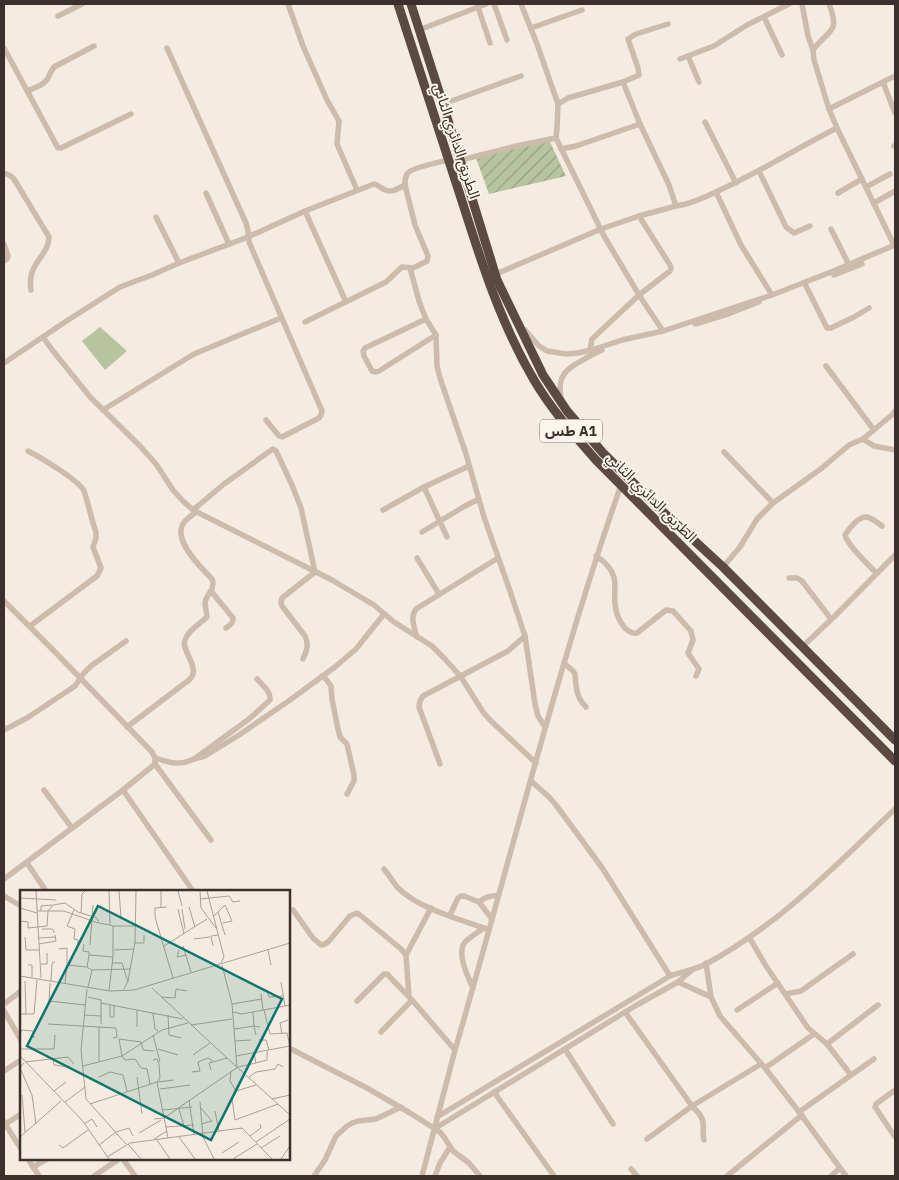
<svg xmlns="http://www.w3.org/2000/svg" width="899" height="1180" font-family="'IBM Plex Sans','Noto Sans Arabic',sans-serif">
<defs>
<pattern id="garden-furrows" width="10" height="10" patternUnits="userSpaceOnUse" patternTransform="scale(1.25)"><rect width="10" height="10" fill="#b8c4a0"/><path d="M-1 1l2-2M0 10L10 0M9 11l2-2" fill="none" stroke="#97a083"/></pattern>
</defs>
<rect width="100%" height="100%" fill="#f4ebe1"/>
<!-- grass -->
<path fill="#b8c4a0" d="M100,327L127,351L105,370L82,341Z"/>
<!-- garden -->
<path fill="url(#garden-furrows)" d="M547,141L550,142L566,176L489,194L476,158Z"/>
<g fill="none" stroke-linecap="round" stroke-linejoin="round">
<!-- minor -->
<g stroke="#cdbbac" stroke-width="5.5">
<path d="M288,4L303,46L327,100L339,121L337,144L357,190"/>
<path d="M494,4L507,40"/>
<path d="M521,4L537,44L558,104"/>
<path d="M802,4L808,36L813,50"/>
<path d="M829,4C841,34 828,29 813,50L814,60L829,109L895,76"/>
<path d="M478,7L490,43"/>
<path d="M58,16L82,4"/>
<path d="M764,17L782,55"/>
<path d="M531,28L582,10"/>
<path d="M419,30L486,4"/>
<path d="M4,48L58,148H61L131,114"/>
<path d="M167,48L246,223L248,231L249,242L322,411L321,415L319,418L282,437L279,436L266,420"/>
<path d="M688,56L699,82"/>
<path d="M680,59L714,46L747,25L789,4"/>
<path d="M623,82L640,124L669,185L676,206C691,204 706,197 720,190C760,172 797,148 837,128L829,109"/>
<path d="M883,82L895,113"/>
<path d="M27,91C34,88 45,85 48,78C50,73 51,71 54,67L94,46"/>
<path d="M443,104L521,76"/>
<path d="M705,122L736,183"/>
<path d="M837,128L894,245"/>
<path d="M894,146H895"/>
<path d="M561,149L576,146L640,124"/>
<path d="M461,160L516,146L556,138"/>
<path d="M759,171L786,227L794,233L810,226"/>
<path d="M4,173L11,176L14,179L49,237C49,250 38,258 33,270C30,276 30,283 31,290"/>
<path d="M866,187L890,174"/>
<path d="M716,192L741,245L772,295"/>
<path d="M206,193L229,244"/>
<path d="M838,193L862,179"/>
<path d="M874,203L895,191"/>
<path d="M305,211L346,302"/>
<path d="M156,217L179,263"/>
<path d="M831,229L849,265"/>
<path d="M4,244L8,256L7,259L4,261"/>
<path d="M410,268L419,301L426,319L436,335L437,366L440,378L466,454L484,517L510,591L525,636L535,704L538,716L545,727"/>
<path d="M496,274L601,229L639,216L676,206"/>
<path d="M834,275L862,264"/>
<path d="M806,286L827,328H831L854,317L869,308"/>
<path d="M426,319L365,348L363,351L364,356L372,371L376,372L379,371L436,335"/>
<path d="M305,322L386,282L402,267L413,268L427,261L428,256L415,225L405,185C405,180 405,176 408,173C413,167 440,162 449,160"/>
<path d="M695,324L728,314L759,302"/>
<path d="M525,330L539,346L547,351L566,354L578,353L595,349L622,340L663,331L772,295L831,272L895,245"/>
<path d="M663,331L639,295L604,236L556,138L557,128L558,104L568,98L623,82L639,75L638,68L628,39L636,34L668,24"/>
<path d="M43,337L53,351L91,398L139,445L156,464L173,490L183,501L193,510L332,580L374,605L394,622L432,646L444,658L461,677L483,712L490,720L536,763"/>
<path d="M590,350L592,339L639,295L670,271L671,268L670,265L639,216"/>
<path d="M4,363L68,320L120,287L152,275L179,263L248,237L305,211L374,184C379,185 380,188 385,190C392,193 399,188 405,185"/>
<path d="M826,366L874,430"/>
<path d="M561,398C557,377 565,369 583,360C589,356 595,353 602,350"/>
<path d="M103,410L194,354L281,318"/>
<path d="M863,439L874,446L895,450"/>
<path d="M28,451C40,457 80,481 84,491C89,505 91,519 96,532V538L93,547L101,568L97,576L30,626"/>
<path d="M724,452L773,503"/>
<path d="M424,487L447,537"/>
<path d="M193,510L224,484L270,451L273,449L276,451L292,485L301,508L315,572L282,598L281,602L282,606L305,636C309,645 307,650 303,659"/>
<path d="M383,510L424,487L469,466"/>
<path d="M422,532L465,506L479,499"/>
<path d="M596,556C604,561 611,567 614,577C616,586 614,595 615,604C616,615 624,635 637,633L666,610L673,611L691,631L693,640L688,653L699,669L696,676"/>
<path d="M417,558L439,594"/>
<path d="M723,567L740,547L757,519L773,503L822,468L849,445L863,439L893,414L895,411"/>
<path d="M876,573C868,564 847,545 845,535C849,529 858,516 867,517C872,518 878,523 882,526"/>
<path d="M789,578H797L802,581L831,619"/>
<path d="M211,591L233,618C233,624 230,625 226,628"/>
<path d="M4,601L56,653L152,752L155,758V764L123,790L4,879"/>
<path d="M417,637C414,627 410,617 416,609L498,558"/>
<path d="M802,647L835,616L895,555"/>
<path d="M564,663L573,671L575,674C576,687 576,697 586,707"/>
<path d="M322,676L326,679L331,686L332,699L338,729L340,737L347,744L354,775V781L347,794"/>
<path d="M127,727L185,683C188,681 192,678 193,674C196,663 181,649 185,640C188,630 200,624 207,617L205,603L206,599L212,589L213,583L212,579C201,568 175,542 182,526C184,520 191,516 196,512"/>
<path d="M4,730L27,718L75,686L84,673L91,666L126,641"/>
<path d="M155,758C171,763 178,766 194,759L249,719L270,700C271,691 262,685 257,679"/>
<path d="M194,759L205,756L239,735L290,700L335,667L356,649L384,614"/>
<path d="M155,764L211,840"/>
<path d="M440,764L419,707L420,701L423,696L508,651L525,636"/>
<path d="M531,781L549,797L556,805L603,869L670,976"/>
<path d="M44,790L72,828"/>
<path d="M123,790L193,891"/>
<path d="M27,863L46,891"/>
<path d="M384,869C389,875 393,882 398,888C421,910 460,919 489,930"/>
<path d="M4,896L21,906"/>
<path d="M479,902C485,897 491,895 498,896"/>
<path d="M293,910L313,938L321,945L325,944L329,941L350,916L357,913L360,915L401,949L406,955L409,997"/>
<path d="M450,915L458,898L461,896H464L479,902L492,919"/>
<path d="M749,937L766,966L808,1028L827,1044L851,1075"/>
<path d="M406,955L431,908"/>
<path d="M706,963L711,997L720,1016L765,1068L799,1112L846,1176"/>
<path d="M678,982L711,997"/>
<path d="M473,988C468,977 456,953 465,942C470,937 478,932 484,928"/>
<path d="M786,994L801,991L853,954"/>
<path d="M357,1001L384,974H387L412,1000L455,1050L422,1176"/>
<path d="M4,1004L21,991"/>
<path d="M737,1010L778,983"/>
<path d="M4,1011L21,1040"/>
<path d="M625,1012L692,1106L647,1139"/>
<path d="M381,1032L412,1000"/>
<path d="M827,1044L878,1005"/>
<path d="M289,1048L367,1088L410,1113L440,1132L444,1137L453,1151L469,1163L480,1176"/>
<path d="M565,1049L613,1124"/>
<path d="M455,1050C510,862 556,671 621,485"/>
<path d="M765,1068L814,1034"/>
<path d="M4,1071L21,1060"/>
<path d="M895,1090L876,1104L875,1107L895,1137"/>
<path d="M494,1092L554,1176"/>
<path d="M799,1112L874,1059"/>
<path d="M437,1117L670,976C682,972 694,970 706,964C779,925 836,865 895,809"/>
<path d="M4,1122L21,1149"/>
<path d="M4,1125L21,1114"/>
<path d="M434,1129L635,1006L678,982L692,970"/>
<path d="M704,1140C702,1134 704,1130 703,1123C703,1116 697,1111 692,1106L761,1064"/>
<path d="M28,1159L39,1176"/>
<path d="M123,1159L135,1176"/>
<path d="M33,1167L47,1159"/>
<path d="M631,1169L637,1176"/>
<path d="M94,1176L119,1159"/>
<path d="M314,1176L325,1160L336,1136L347,1126L352,1123L358,1121L376,1119L401,1107"/>
<path d="M435,1176L440,1163L450,1147"/>
<path d="M727,1176L802,1115"/>
<path d="M831,1176L840,1168"/>
</g>
<!-- highway -->
<g stroke="#5c4a42" stroke-width="9">
<path d="M398,4C419,69 440,133 461,198C481,261 500,322 534,380C551,409 574,435 596,460L895,761"/>
<path d="M411,4L443,104L497,280L543,375L567,411L603,453L661,510L723,567L895,740"/>
</g>
</g>
<g text-anchor="middle" dominant-baseline="central" stroke-width="4" stroke-linejoin="round" paint-order="stroke">
<!-- shield labels -->
<rect fill="#fbf5ee" stroke="#756b66" stroke-width="1" x="540" y="419.5" width="62" height="23" rx="4"/>
<g font-size="14" font-weight="bold" fill="#3b302b">
<text x="571" y="431">طس A1</text>
</g>
<!-- street labels -->
<g font-size="15" fill="#3b302b" stroke="#fbf5ee">
<text transform="translate(457 141) rotate(72)">الطريق الدائري الثاني</text>
<text transform="translate(652 497) rotate(45)">الطريق الدائري الثاني</text>
</g>
</g>
<!-- overview -->
<g transform="translate(20 890)">
<rect width="270" height="270" fill="#f4ebe1"/>
<path fill="none" stroke="#aaa098" stroke-width="1" d="M16,1L21,88M99,1L101,28M158,1L162,16M180,1L181,18L196,38M187,1L204,67L201,73M0,8L36,10M180,9L209,6L213,12L220,11M141,17V1M147,17L135,18V27L153,88M169,17L175,37M0,18L17,23M158,19L164,44M162,19L165,39M54,20L47,36L55,39L54,49L58,50V55M17,21H44L78,33M21,21V16L32,15M198,22L205,45M61,23L62,4L65,1M193,27L205,15L212,31L203,33M0,31L8,32V38L27,36L28,21L33,15L45,13L58,22L77,28L79,33L90,35L89,1M93,36H116M22,39H33L34,43M5,47L6,60H19M18,48L36,47M174,49L190,47M115,53H124V45M19,54L36,51L35,45M64,54L63,61L69,62V65L93,67V36L90,35M70,55L73,15M144,56L187,29M163,56L171,82M193,56L191,46L198,45M39,59L47,58V75L67,77M94,60L114,59M159,60L157,67L166,65M248,60L251,75M69,65L67,77L72,80L110,79M92,73H102L108,92M21,74H27V63M8,75H12V87M202,75L212,114L217,178M0,86L90,101L114,100L270,53M5,91L6,125M31,91L32,73L35,72M261,92L265,116M30,93L29,111L65,115M45,93L47,75M68,97L72,80M132,98L207,168M67,99L61,160L66,209L106,254M104,99L108,91L115,52L116,1M89,100L93,67M247,100L249,107L263,106M241,104L243,120M68,107L81,110V134M141,107L155,108L156,99L167,101M81,113L163,129M212,114L242,109M90,115V127H94V115M117,120V137M244,120L250,144L267,143L270,156M213,122L222,124L270,115M233,122L234,136L240,137M133,123L135,139L138,141M0,124H14L17,90M64,125L81,126M148,125L149,145L161,148M28,134L96,138L97,147L93,148M171,135L212,129M79,137V172M214,139L234,136L236,145M0,143L2,140L13,141L14,148M262,144L260,133L268,130M133,145L140,172M239,150H246L249,160M215,151L231,150M0,159H34L35,145M138,159L158,165M173,165L190,153M0,166L62,230L89,269M102,166L99,149L121,152L123,160L134,161M102,166L105,170L115,169L121,178L127,179L130,194M216,166L270,156M33,170L34,175L48,177M133,170L137,169L139,174L140,188L137,192L148,248M5,172L48,167L54,174M4,173L0,178L12,205L16,234M236,173L247,170V161M63,176L102,166L142,140L168,133M191,180L189,173L207,168L270,225M211,181L210,191L216,201L236,195M172,182L180,181L178,172L188,168L193,171M79,187L90,182L103,185L107,201M117,187L122,224M228,188L236,182L255,179L258,174L263,177M138,192L154,190M140,199L170,195M34,201L46,192M2,205L5,242M212,209L215,230L258,214M252,209L270,205M169,210L174,245M45,212L65,197M180,212L183,247L194,269M70,214L137,192M180,217L192,231L181,234M159,219L164,236M143,220L172,217M195,221L199,242M134,229L144,228L218,177L236,173L234,163M64,234L72,229L77,237M146,237L174,235M119,243L141,230M230,246L241,238L240,234M0,247L41,211M159,247L175,269M134,249L147,241M137,250L150,269M236,252L270,229M108,254L121,269M39,255L43,258L68,240M79,255L96,242L109,238L113,246M241,258L260,246M202,263L219,252M87,267L110,253L222,238L252,269M213,269L237,254M261,269L270,256"/>
<path fill="#0f766e" fill-opacity="0.15" stroke="#0f766e" stroke-width="2.5" d="M78,16L262,109L191,250L7,156Z"/>
<rect width="270" height="270" fill="none" stroke="#3b302b" stroke-width="2.5"/>
</g>
<!-- border -->
<rect width="899" height="1180" fill="none" stroke="#3b302b" stroke-width="10"/>
</svg>
